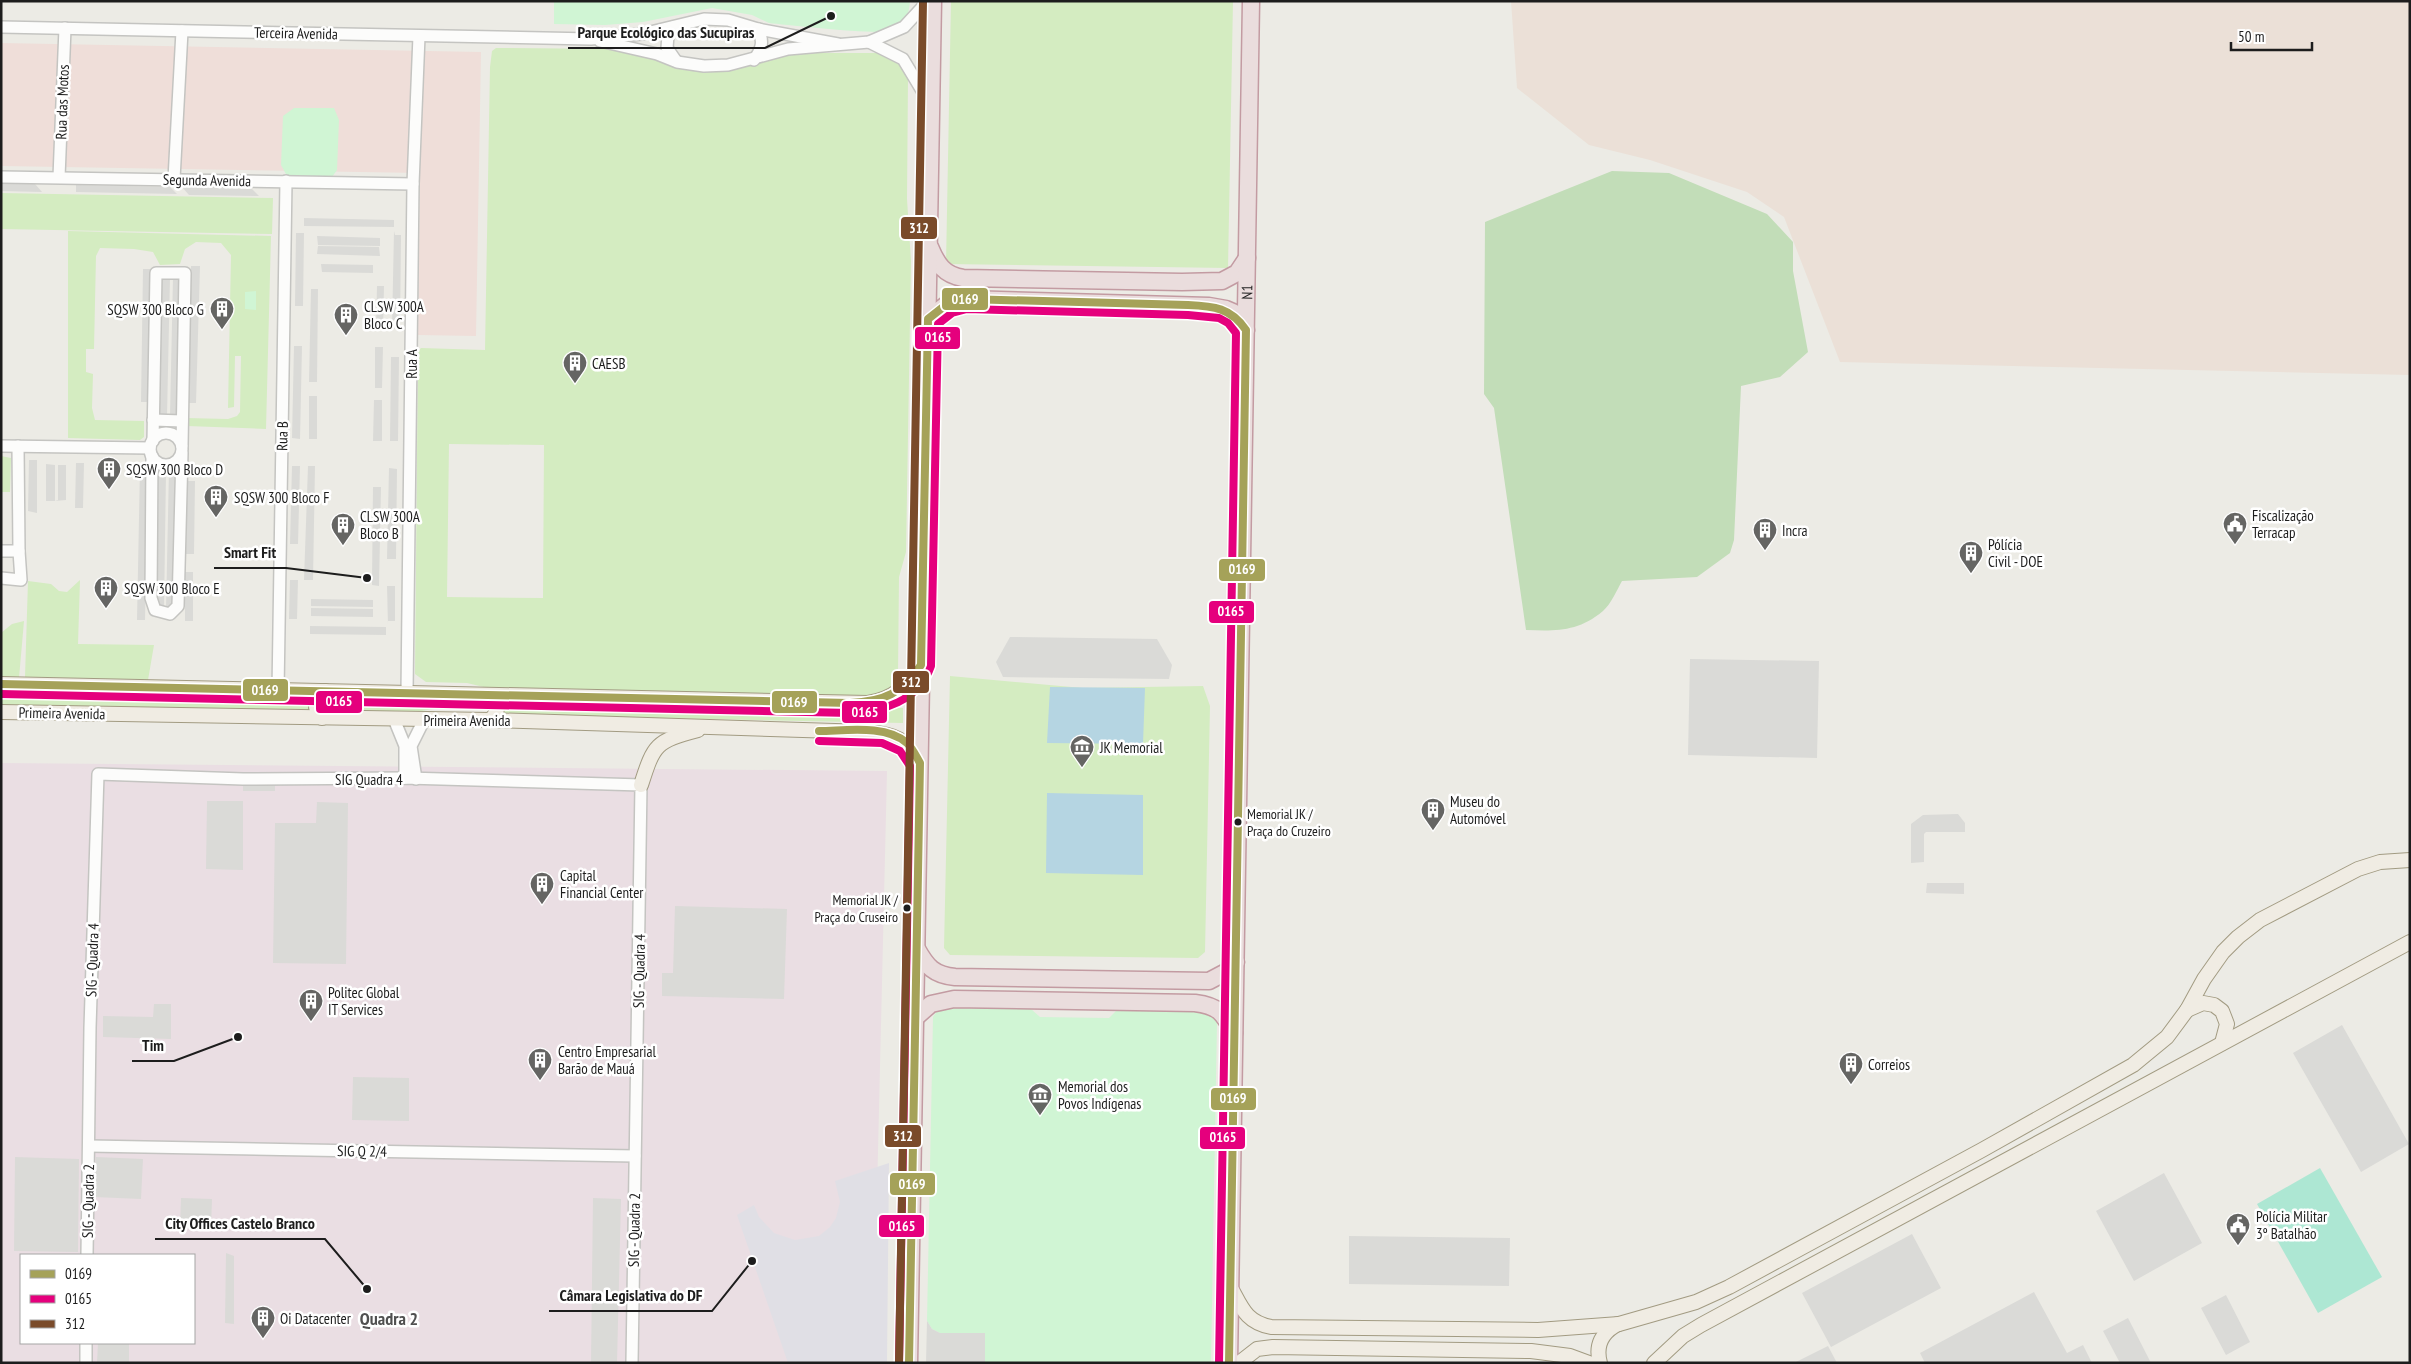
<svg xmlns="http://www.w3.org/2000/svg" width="2411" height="1364" font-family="'PT Sans Narrow',sans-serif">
<rect width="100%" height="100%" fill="#ecebe5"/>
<!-- residential -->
<path fill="#dbdad7" d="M1927,883H1964V894L1926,893Z"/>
<!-- commercial -->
<path fill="#efded9" d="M1,43L481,52L476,336L418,335L420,173L1,166Z"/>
<!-- industrial -->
<path fill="#eadee3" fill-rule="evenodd" d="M1,763L887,771L873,1363H1ZM21,1255H194V1343H21Z"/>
<!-- military -->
<path fill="#ebe0d7" d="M1511,1H2410V375L1840,362L1784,217L1747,192L1650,160L1589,145L1517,88Z"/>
<!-- grass -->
<g fill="#d4ecc1" fill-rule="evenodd">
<path d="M951,1H1233L1228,268L946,264Z"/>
<path d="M496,48L617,49L729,70L784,55L806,53H888L896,57L908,78L907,199L911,261L906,552L899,577L898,674C895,690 884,692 871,696L492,689L467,683L426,682L415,674L418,351L421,348L485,350L490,67L492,51ZM449,444L544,445L543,598L447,597Z"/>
<path d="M1,193L273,198L272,234L1,229Z"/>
<path d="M68,231L271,236L266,429L187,426L186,418L228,419L237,416L240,412L241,356H235L234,407L228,408L231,255L221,243L196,242L185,249L180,264L160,265L153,252L134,249L100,248L96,256L94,349H86V372L93,374L92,408L95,420L144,421V437L140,440L68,438Z"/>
<path d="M1,456L11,458L10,492H1Z"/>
<path d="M80,580L78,644L154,645L148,680L25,677L28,581L51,584L59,591L67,592Z"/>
<path d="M24,621L19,678L1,677V633L12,624Z"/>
<path d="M950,676L1083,688L1203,686L1210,706L1205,952L1198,958L950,955L944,948Z"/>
<path d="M1,692L310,698L309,711L1,706Z"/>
<path d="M406,699L487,701L490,705L486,709L440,708L408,713L327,712L324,708L327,703L374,704Z"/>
<path d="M504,701L903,708V723L503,715Z"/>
</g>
<!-- forest -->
<path fill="#c2ddb8" d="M1612,171L1669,173L1767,214L1793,242V271L1808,352L1780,377L1741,386L1734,540L1730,553L1697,577L1622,581C1617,590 1611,604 1603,611C1578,632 1556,631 1526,630L1494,408L1484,394L1485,222Z"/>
<!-- park -->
<g fill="#d0f5d4">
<path d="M554,1H910C909,17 904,24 889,31C878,35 786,25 769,23L752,15L712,8L643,22L605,25L554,24Z"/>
<path d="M294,108H334L339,120L337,170L332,177L287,176L281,165L283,116Z"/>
<path d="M256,291V310L245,309V292Z"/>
<path d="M944,1008L1031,1009L1040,1017L1109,1018L1117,1010L1207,1012L1213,1015L1217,1022L1211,1363H985V1333H940L932,1329L927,1321L933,1017L937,1011Z"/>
</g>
<!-- pitch -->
<path fill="#ade7d3" d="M2320,1168L2382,1277L2318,1313L2257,1204Z"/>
<!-- parking -->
<g fill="#dadad7">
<path d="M1,184H35L42,192L1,191Z"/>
<path d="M76,185L170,187L177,194L76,192Z"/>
<path d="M182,187L252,189L259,196L189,195Z"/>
<path d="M304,218L394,220V227L304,226Z"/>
<path d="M394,231L395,235H401L400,329H392Z"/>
<path d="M296,233H304L303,306H295Z"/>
<path d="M317,236L380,238V246L318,245Z"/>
<path d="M318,246L379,247L380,256L317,254Z"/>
<path d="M321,264L373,265V273L322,272Z"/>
<path d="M191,266H200L196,403H188Z"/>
<path d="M143,269H151L149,402H141Z"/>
<path d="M162,277H170L167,416H160Z"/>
<path d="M173,277L180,278L178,416H170Z"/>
<path d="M377,286H384L383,329H376Z"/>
<path d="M311,289H318L317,382H309Z"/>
<path d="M294,346H302L300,439L292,438Z"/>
<path d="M375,347H383L382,388H375Z"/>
<path d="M391,357H399L398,441H390Z"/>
<rect x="309" y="396" width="8" height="43"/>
<path d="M374,400H382V441H373Z"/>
<path d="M29,460H37V513L28,511Z"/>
<path d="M148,461L145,620H137L140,467L146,465Z"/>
<path d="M76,463H84L83,508H75Z"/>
<path d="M46,464L55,465V501L58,500V465H66V500L55,501H46Z"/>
<path d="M292,466H300L298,544H290Z"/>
<path d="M308,466H315L313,580H304Z"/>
<path d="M389,468L397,469L396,559H387Z"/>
<path d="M169,469H175L173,610H166Z"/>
<path d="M158,471L166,472L164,610H156Z"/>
<path d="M187,481H195L194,554H186Z"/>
<path d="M373,487H381L379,586L372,585Z"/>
<rect x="185" y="572" width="8" height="49"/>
<path d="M290,580H298L297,619H289Z"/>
<path d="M387,586H395V621H388V625Z"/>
<path d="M311,599L373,600V607L311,606Z"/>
<path d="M311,608L373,609V617L311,616Z"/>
<path d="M310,626L386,627V635L310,634Z"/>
<path d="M1010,637L1157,639L1172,665L1169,679L1003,677L996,662Z"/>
<path d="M1690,659L1819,661L1817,758L1688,755Z"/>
<rect x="243" y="779" width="32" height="12"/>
<path d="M207,801H243V870L206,869Z"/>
<path d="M317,802L348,803L346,964L273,963L275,823H316Z"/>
<path d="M1958,814L1965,823V832H1926L1924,834V862L1911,863V824L1923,815Z"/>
<path d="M675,906L787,909L784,999L662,996V973H673Z"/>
<path d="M154,1004H171V1039L103,1037V1016L153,1017Z"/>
<path d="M2342,1025L2409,1144L2361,1172L2293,1053Z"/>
<path d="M353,1077L409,1078V1121L352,1120Z"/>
<path d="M15,1157L79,1159L78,1252L14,1251Z"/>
<path d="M96,1157L143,1159L141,1199L94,1197Z"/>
<path d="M2164,1173L2202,1243L2134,1281L2096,1211Z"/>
<path d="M181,1198L212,1199L211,1228L180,1226Z"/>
<path d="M593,1198L621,1199L617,1363H591Z"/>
<path d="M1912,1234L1941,1288L1831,1347L1802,1293Z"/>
<path d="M1349,1236L1510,1238L1509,1286L1349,1284Z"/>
<path d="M226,1253L234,1256V1324L225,1323Z"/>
<path d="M2034,1292L2067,1353L2083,1345L2092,1363H1925L1920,1353Z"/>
<path d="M2226,1295L2250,1342L2226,1355L2201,1308Z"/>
<path d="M2128,1318L2151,1363H2120L2103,1331Z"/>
<path d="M927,1321L932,1329L940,1333H985V1363H926Z"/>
<path d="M98,1343H129V1363H97Z"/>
<path d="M1828,1346L1837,1363H1794Z"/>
</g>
<!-- plaza -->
<path fill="#e0dfe5" d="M889,1163L887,1363H788L737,1215L754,1205L759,1217L774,1233L795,1240L819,1236L830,1227L836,1218L840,1202L835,1181Z"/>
<!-- water -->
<g fill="#b5d5e2">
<path d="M1050,687L1145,688L1143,744L1047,743Z"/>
<path d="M1047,793L1143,795V875L1046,873Z"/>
</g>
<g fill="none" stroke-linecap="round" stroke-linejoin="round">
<defs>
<g id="minor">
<path d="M1,27L591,39L642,34L704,19L728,20L758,29L838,44"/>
<path d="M673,27L668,35L667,48L676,61"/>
<path d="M600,41L657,54L677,62L704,66L728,65L788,49L869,42L904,27L928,1"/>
<path d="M869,42L903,59L930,104"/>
<path d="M754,60C762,49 764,41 758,29"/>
<path d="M1,177L413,184"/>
<path d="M59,177L65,28"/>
<path d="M174,179L182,31"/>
<path d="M153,420L182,421"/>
<circle cx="166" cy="449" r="16"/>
<path d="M153,441L156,273H185L182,446"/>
<path d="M1,446L150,448"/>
<path d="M152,456L151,598L155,610L170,614L178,606L182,453"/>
<path d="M1,551H19"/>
<path d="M1,578L21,580L19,551L18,446"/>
<path d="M278,691L286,181"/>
<path d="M407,692L413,184L419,36"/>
<path d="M394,719L405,746V778"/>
<path d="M416,779L411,746L424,720"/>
<path d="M89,1146L635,1156"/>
<path d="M87,1255L90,1028L98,774L243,779L407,778L641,785L632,1363"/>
<path d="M86,1363V1343"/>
</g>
<g id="major">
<path d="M1,684L868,703C893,699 908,686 921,665"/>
<path d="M1,712L490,720L868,732C894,734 907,739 920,763"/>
<path d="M322,718C313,709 314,699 325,691"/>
<path d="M490,720C499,712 500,703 490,695"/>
<path d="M641,785C654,744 656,741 698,730"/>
<path d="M2187,1010L2203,1003L2214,1005L2222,1011L2227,1024L2222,1043"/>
<path d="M1231,1288C1242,1308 1246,1322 1271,1327L1538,1330L1619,1324L1696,1302L1729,1287L1982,1150L2133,1065L2167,1037L2187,1010L2204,979L2223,952L2238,937L2260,920L2358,869L2380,862L2410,860"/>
<path d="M1239,1363L1257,1349L1273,1347L1531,1351L1570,1356L1589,1363"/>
<path d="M1600,1363C1595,1345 1602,1332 1618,1324"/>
<path d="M1654,1363L1683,1336L1701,1325L2410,942"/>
</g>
<g id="highway">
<path d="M930,247C937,264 944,275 963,278L1182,282L1222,281L1237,273L1247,258"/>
<path d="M928,319L947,304L966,299L1209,306L1226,309L1233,312L1246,330"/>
<path d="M917,949C927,967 934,975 955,977L1209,981L1226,972L1236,962"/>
<path d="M915,1018L931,1004L954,999L1195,1003C1219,1006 1223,1013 1234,1033"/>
<path d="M909,1363L933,1"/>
<path id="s1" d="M1229,1363L1251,1"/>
</g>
</defs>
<!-- minor casing -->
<use href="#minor" stroke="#c4c4c1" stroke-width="14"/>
<!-- major casing -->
<use href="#major" stroke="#a29b82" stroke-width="16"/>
<!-- highway casing -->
<use href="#highway" stroke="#c39ba2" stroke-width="19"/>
<!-- minor -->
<use href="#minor" stroke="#fcfcfb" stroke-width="11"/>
<!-- major -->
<use href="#major" stroke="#f0ece3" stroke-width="14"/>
<!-- highway -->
<use href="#highway" stroke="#eadddd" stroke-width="16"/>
<defs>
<g id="bus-1">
<path d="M1,684L850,703C883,702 903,693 921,665L928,319L947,304L966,299L1188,305C1214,306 1231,308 1246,330L1229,1363"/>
<path d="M819,731C845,731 885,724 907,743C913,749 916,756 920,763L909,1363"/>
</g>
<g id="bus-2">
<path d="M1,694L850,713C882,712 919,701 931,666L938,324L952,313L967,309L1188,315L1219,318L1228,323L1236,333L1219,1363"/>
<path d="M819,741L882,743L900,751L910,766L899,1363"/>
</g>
<path id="bus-3" d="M899,1363L923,1"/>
</defs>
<!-- bus-1 casing -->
<use href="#bus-1" stroke="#fff" stroke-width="11"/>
<!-- bus-2 casing -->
<use href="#bus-2" stroke="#fff" stroke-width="11"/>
<!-- bus-3 casing -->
<use href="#bus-3" stroke="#fff" stroke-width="11"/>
<!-- bus-1 -->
<use href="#bus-1" stroke="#a5a259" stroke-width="8"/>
<!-- bus-2 -->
<use href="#bus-2" stroke="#e5007d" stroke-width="8"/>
<!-- bus-3 -->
<use href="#bus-3" stroke="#7a4b2a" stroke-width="8"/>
</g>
<!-- icons -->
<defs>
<symbol id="building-pin" viewBox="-11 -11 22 30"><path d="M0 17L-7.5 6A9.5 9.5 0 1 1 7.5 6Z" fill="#656563" stroke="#fff"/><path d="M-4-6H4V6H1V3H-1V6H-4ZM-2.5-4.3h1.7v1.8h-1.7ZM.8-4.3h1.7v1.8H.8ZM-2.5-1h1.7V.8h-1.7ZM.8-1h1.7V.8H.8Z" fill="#fff"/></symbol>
<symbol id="civic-pin" viewBox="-11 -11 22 30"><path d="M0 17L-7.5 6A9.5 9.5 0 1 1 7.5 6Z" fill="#656563" stroke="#fff"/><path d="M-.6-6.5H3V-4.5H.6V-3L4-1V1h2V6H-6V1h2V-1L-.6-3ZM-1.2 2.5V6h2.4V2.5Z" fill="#fff"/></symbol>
<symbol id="museum-pin" viewBox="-11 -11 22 30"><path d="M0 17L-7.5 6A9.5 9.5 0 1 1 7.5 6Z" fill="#656563" stroke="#fff"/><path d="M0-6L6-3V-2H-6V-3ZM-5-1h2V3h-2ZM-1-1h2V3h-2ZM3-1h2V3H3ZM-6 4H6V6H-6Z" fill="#fff"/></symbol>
</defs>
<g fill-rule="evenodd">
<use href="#building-pin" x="208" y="295" width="28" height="38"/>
<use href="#building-pin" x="332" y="301" width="28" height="38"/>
<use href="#building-pin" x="561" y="349" width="28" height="38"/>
<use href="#building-pin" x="95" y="455" width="28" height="38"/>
<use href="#building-pin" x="202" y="483" width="28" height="38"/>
<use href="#civic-pin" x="2221" y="510" width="28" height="38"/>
<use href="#building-pin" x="329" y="511" width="28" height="38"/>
<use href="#building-pin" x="1751" y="516" width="28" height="38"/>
<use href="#building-pin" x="1957" y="539" width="28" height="38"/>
<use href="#building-pin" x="92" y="574" width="28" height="38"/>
<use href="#museum-pin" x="1068" y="733" width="28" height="38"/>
<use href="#building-pin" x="1419" y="796" width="28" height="38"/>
<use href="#building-pin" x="528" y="870" width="28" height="38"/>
<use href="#building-pin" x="297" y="987" width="28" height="38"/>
<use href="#building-pin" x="526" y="1046" width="28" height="38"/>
<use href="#building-pin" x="1837" y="1050" width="28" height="38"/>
<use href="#museum-pin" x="1026" y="1081" width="28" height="38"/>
<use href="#civic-pin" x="2224" y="1211" width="28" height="38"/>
<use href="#building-pin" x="249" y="1304" width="28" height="38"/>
</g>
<!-- markers -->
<g fill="#1d1d1d" stroke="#fff" stroke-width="2">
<circle cx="1238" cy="822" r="4.5"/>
<circle cx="907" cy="908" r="4.5"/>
</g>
<g text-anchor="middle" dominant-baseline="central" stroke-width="5" stroke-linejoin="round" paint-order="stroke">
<!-- bus labels -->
<g font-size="14" fill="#1d1d1d" stroke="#fff" text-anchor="start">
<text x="1247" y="814">Memorial JK /<tspan x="1247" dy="17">Praça do Cruzeiro</tspan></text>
<text x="898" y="900" text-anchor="end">Memorial JK /<tspan x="898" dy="17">Praça do Cruseiro</tspan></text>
</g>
<!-- street labels -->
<g font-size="15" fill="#1d1d1d" stroke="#fff">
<text transform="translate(296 33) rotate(1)">Terceira Avenida</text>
<text transform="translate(62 102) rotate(-88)">Rua das Motos</text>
<text transform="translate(207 180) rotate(1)">Segunda Avenida</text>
<text stroke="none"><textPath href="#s1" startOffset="1071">N1</textPath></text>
<text transform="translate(411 364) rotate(-90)">Rua A</text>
<text transform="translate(282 436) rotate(-89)">Rua B</text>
<text transform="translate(62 713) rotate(1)">Primeira Avenida</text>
<text x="467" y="720">Primeira Avenida</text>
<text x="369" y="779">SIG Quadra 4</text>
<text transform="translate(92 960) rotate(-88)">SIG - Quadra 4</text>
<text transform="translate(639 971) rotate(-89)">SIG - Quadra 4</text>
<text transform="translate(362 1151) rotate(1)">SIG Q 2/4</text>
<text transform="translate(88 1201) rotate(-89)">SIG - Quadra 2</text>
<text transform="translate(634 1230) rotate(-89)">SIG - Quadra 2</text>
</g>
<!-- poi labels -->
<g font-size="15" fill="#1d1d1d" stroke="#fff" text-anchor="start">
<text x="364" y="306">CLSW 300A<tspan x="364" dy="17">Bloco C</tspan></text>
<text x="204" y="309" text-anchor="end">SQSW 300 Bloco G</text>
<text x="592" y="363">CAESB</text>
<text x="126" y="469">SQSW 300 Bloco D</text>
<text x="234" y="497">SQSW 300 Bloco F</text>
<text x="2252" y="515">Fiscalização<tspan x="2252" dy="17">Terracap</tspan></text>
<text x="360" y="516">CLSW 300A<tspan x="360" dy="17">Bloco B</tspan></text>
<text x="1782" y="530">Incra</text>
<text x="1988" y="544">Pólícia<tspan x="1988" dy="17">Civil - DOE</tspan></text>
<text x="124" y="588">SQSW 300 Bloco E</text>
<text x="1100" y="747">JK Memorial</text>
<text x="1450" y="801">Museu do<tspan x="1450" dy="17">Automóvel</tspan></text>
<text x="560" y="875">Capital<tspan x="560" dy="17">Financial Center</tspan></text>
<text x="328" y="992">Politec Global<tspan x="328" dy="17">IT Services</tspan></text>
<text x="558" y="1051">Centro Empresarial<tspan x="558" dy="17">Barão de Mauá</tspan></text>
<text x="1868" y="1064">Correios</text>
<text x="1058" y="1086">Memorial dos<tspan x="1058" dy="17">Povos Indígenas</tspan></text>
<text x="2256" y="1216">Polícia Militar<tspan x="2256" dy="17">3º Batalhão</tspan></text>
<text x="280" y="1318">Oi Datacenter</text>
</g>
<!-- quarter labels -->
<g font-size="18" font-weight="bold" fill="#505050" stroke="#fff">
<text x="389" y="1318">Quadra 2</text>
</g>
</g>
<!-- callouts -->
<path fill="none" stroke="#1d1d1d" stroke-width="2" d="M831 16L765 48H568M367 578L286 568H214M238 1037L174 1061H132M367 1289L325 1239H155M752 1261L712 1311H549"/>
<g fill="#1d1d1d" stroke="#fff" stroke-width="2">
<circle cx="831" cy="16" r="5"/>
<circle cx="367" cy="578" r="5"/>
<circle cx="238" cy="1037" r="5"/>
<circle cx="367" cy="1289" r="5"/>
<circle cx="752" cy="1261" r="5"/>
</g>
<g font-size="16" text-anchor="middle" font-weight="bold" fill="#1d1d1d" stroke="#fff" stroke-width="5" stroke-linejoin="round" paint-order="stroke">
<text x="666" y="38">Parque Ecológico das Sucupiras</text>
<text x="250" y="558">Smart Fit</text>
<text x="153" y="1051">Tim</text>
<text x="240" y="1229">City Offices Castelo Branco</text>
<text x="631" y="1301">Câmara Legislativa do DF</text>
</g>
<g stroke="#fff" stroke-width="2">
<rect x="900" y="216" width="38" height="24" rx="5" fill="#7a4b2a"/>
<rect x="941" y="287" width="48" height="24" rx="5" fill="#a5a259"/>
<rect x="914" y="326" width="47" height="24" rx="5" fill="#e5007d"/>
<rect x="1218" y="558" width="48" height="24" rx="5" fill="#a5a259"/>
<rect x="1208" y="600" width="47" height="24" rx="5" fill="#e5007d"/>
<rect x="892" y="670" width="38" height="24" rx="5" fill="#7a4b2a"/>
<rect x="242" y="678" width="47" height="24" rx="5" fill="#a5a259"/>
<rect x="315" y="690" width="48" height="24" rx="5" fill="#e5007d"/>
<rect x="771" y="690" width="47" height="24" rx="5" fill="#a5a259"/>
<rect x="841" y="700" width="47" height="24" rx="5" fill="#e5007d"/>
<rect x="1210" y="1087" width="47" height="24" rx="5" fill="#a5a259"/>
<rect x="884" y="1124" width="38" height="24" rx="5" fill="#7a4b2a"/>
<rect x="1199" y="1126" width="47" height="24" rx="5" fill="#e5007d"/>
<rect x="889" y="1172" width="47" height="24" rx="5" fill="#a5a259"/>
<rect x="878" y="1214" width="47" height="24" rx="5" fill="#e5007d"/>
</g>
<g font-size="14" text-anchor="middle" font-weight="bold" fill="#fff">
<text x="919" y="233">312</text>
<text x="965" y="304">0169</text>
<text x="938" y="342">0165</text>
<text x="1242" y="574">0169</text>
<text x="1231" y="616">0165</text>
<text x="911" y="687">312</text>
<text x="265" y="695">0169</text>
<text x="339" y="706">0165</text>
<text x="794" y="707">0169</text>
<text x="865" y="717">0165</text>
<text x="1233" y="1103">0169</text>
<text x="903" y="1141">312</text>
<text x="1223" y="1142">0165</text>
<text x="912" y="1189">0169</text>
<text x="902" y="1231">0165</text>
</g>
<!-- border -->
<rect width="2411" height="1364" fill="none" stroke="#1d1d1d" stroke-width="5"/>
<!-- legend -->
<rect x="20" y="1254" width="175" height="90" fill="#ffffff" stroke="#a5a5a5"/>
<rect x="30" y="1270" width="25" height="8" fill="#a5a259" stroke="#a5a5a5"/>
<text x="65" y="1279" font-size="15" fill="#1d1d1d">0169</text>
<rect x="30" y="1295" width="25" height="8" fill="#e5007d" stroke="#a5a5a5"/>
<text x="65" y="1304" font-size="15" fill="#1d1d1d">0165</text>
<rect x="30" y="1320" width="25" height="8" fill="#7a4b2a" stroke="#a5a5a5"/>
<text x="65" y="1329" font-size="15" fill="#1d1d1d">312</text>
<!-- scale -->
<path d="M2231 42v8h81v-8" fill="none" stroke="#1d1d1d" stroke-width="2.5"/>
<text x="2238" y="42" font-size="15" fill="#1d1d1d" stroke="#ffffff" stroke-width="4" paint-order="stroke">50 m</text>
</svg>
